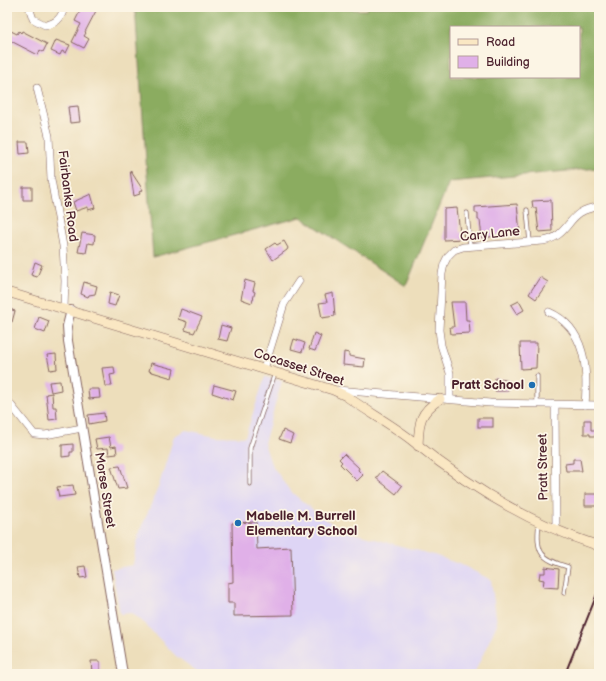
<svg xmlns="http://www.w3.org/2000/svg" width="606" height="681" font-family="'Balsamiq Sans',sans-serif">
<rect width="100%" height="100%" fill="#fcf5e5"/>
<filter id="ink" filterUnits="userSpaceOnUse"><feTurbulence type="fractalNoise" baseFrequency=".025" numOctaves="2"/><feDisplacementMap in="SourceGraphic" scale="8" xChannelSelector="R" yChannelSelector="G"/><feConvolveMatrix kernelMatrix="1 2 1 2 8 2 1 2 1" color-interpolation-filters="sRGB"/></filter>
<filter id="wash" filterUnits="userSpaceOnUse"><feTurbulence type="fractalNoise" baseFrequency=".012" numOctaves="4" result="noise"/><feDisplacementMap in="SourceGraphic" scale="16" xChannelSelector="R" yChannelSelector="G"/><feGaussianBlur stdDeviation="0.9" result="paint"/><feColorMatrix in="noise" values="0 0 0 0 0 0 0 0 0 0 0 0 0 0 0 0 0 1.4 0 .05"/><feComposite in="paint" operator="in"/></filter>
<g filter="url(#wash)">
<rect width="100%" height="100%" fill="#eddebb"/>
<!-- built -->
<path fill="#ded5f5" d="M265,377L282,381L264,443L271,464L290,491L319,515L342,530L434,555L464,566L491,580L497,624L474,674H201L176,656L142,621L131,613L120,614L112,569L133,565L138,536L159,485L174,436L186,430L216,436L245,437Z"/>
<!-- forest -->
<path fill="#8bac60" stroke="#6a6646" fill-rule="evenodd" d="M135,7H261L367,10L368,7H599V168L449,182L406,286L301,217L153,257ZM451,27H579V77H451Z"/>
<g id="blocks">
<!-- building -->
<g fill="#e0b0e8">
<path d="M82,7H98L85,32L86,33L84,36L89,39L84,48L72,42L81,24L75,21Z"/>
<path d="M7,29L17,34L19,31L21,33L22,31L47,44L43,52L40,50L38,55L7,39Z"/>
<path d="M56,40L70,45L66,53L62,51L60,55L51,51Z"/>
<path d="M78,106L80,122L70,123L68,107Z"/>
<path d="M19,142H28L29,153L20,154Z"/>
<path d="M130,170L143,190L139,192L140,194L134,196Z"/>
<rect x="23" y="187" width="9" height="13"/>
<path d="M91,194L95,208L88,210V207L76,211L73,202Z"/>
<path d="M551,200L552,231L539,232L536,208H533L532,201Z"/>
<path d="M517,204L520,233L482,238L480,220H478V213H475V207Z"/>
<path d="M457,208L460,233L463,232L464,239L444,240V209Z"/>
<path d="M82,233L95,235L94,244L88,243L86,253L78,252Z"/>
<path d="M284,241L288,248L287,250L273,260L266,249L275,243L277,245Z"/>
<path d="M35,262L42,265L37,277L31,275Z"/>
<path d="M540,277L548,282L536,299L529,294Z"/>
<path d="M245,280L255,283L253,291L255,292L252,303L241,299Z"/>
<path d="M84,282L97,286L95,294L89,295L88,297L81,294Z"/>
<path d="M110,292L119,295L115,306L108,304Z"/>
<path d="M333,293L335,316L322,318L319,303L327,302L325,295Z"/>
<path d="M519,301L524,310L517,314L511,305Z"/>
<path d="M451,302H465L466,320H469L470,333L451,334L450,327H454Z"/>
<path d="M7,308L15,311L12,322L7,321Z"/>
<path d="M181,309L202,317L194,333L185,330L187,322L178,319Z"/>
<path d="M39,317L49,321L45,333L35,329Z"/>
<path d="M221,325L231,328L227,341L218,339Z"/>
<path d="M314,333L321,336L315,351L309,349Z"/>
<path d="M294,339L305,343L302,352L291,349Z"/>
<path d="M520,343H537L536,368L521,369Z"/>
<path d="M344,352L349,353V356L365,359L364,367L343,365Z"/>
<path d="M56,354L57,369L50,370L47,355Z"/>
<path d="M151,363L174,369L172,378L149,371Z"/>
<path d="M114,367L115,374L110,375L112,386H105L102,368Z"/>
<path d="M495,378L510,381L508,391H494Z"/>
<path d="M60,381L61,390L51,392L49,382Z"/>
<path d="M214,385L236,391L233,400L212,393Z"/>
<path d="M88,389H99L100,398L89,399Z"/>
<path d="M52,393L53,407H56L57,419L49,420L46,394Z"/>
<path d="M104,413L105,421L89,424L88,415Z"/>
<rect x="478" y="418" width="15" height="9"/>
<path d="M584,420H591V430H599V436H590V434H584Z"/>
<path d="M283,430L293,435L290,443L279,439Z"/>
<path d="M109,437L111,447L116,446L117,454L109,455L108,448L97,449L95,439Z"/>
<path d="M73,444V452H70V456L62,457V445Z"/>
<path d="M344,454L359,468L358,470L363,475L357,481L340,464L342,462L339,459Z"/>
<path d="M573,459H580L582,471H566L565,464L573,463Z"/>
<path d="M120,466L127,488L118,489L111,467Z"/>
<path d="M382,471L402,486L396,494L376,478Z"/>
<path d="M73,485L75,495L59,497L57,487Z"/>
<rect x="585" y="494" width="14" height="12"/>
<path d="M256,522L257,549L291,547L293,615L234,616V603H228V583L233,582L232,523Z"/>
<path d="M85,566L87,577L80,578L78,567Z"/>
<path d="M545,567L559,569L558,588L543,587L544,580L539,579L540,573H545Z"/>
<path d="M91,661H100V672L92,673Z"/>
</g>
</g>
</g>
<g filter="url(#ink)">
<use href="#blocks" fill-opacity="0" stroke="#83625d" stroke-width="1"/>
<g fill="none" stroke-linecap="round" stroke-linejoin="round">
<defs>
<g id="service">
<path d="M527,210L530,242"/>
<path d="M467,213L470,246"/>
<path d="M537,403V376"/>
<path d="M250,484V448L275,373"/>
<path d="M539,523C535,553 541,559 568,567L564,593"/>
</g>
<g id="minor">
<path d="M29,7L33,19L45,25C56,24 62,18 64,7"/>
<path d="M37,88L49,136L51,179L63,246L65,281L64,308"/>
<path d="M549,312C586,328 588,370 585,405"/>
<path d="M264,369L284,304L299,281"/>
<path d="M337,390L490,403L599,405"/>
<path d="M450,399V373L441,345L439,330L442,274L444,264L448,256L454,250L463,247L543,241C572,236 566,209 599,207"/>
<path d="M7,400L34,434L45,435L82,428"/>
<path d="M555,405L556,529"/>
</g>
<path id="tertiary" d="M71,310L67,326L68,341L123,674"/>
<g id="secondary">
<path d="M7,292L333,390L346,396C368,412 393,425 414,442C469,487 532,524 599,546"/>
<path d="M418,446C419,422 419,413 440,399"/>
</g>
</defs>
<!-- service casing -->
<use href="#service" stroke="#83625d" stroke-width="5"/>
<!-- minor casing -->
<use href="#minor" stroke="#83625d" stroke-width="8"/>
<!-- tertiary casing -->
<use href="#tertiary" stroke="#83625d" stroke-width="10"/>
<!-- secondary casing -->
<use href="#secondary" stroke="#83625d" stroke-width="10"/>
<!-- service -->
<use href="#service" stroke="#fff" stroke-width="3.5"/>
<!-- minor -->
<use href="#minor" stroke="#fff" stroke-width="7"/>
<!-- tertiary -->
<use href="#tertiary" stroke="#fff" stroke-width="8"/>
<!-- secondary -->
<use href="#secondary" stroke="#fae7c3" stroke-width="9"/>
<!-- rail -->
<path stroke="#4a1f2b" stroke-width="2" d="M565,674L599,589"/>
</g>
</g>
<!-- markers -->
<g fill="#1f6fb2" stroke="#fcf5e5" stroke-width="1.5">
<circle cx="532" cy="385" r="4"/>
<circle cx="238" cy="523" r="4"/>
</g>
<g text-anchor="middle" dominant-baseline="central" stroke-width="3.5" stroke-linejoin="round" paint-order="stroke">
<!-- street labels -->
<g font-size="13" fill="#4a1f2b" stroke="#fcf5e5">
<text transform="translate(68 196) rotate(83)">Fairbanks Road</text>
<text transform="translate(490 234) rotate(-6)">Cary Lane</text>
<text transform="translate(299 367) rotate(18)">Cocasset Street</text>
<text transform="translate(543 467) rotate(-91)">Pratt Street</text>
<text transform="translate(105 490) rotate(81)">Morse Street</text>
</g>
<!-- poi labels -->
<g font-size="13" font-weight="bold" fill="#4a1f2b" stroke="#fcf5e5" text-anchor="end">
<text x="524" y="385">Pratt School</text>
<text x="246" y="516" text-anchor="start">Mabelle M. Burrell<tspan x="246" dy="15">Elementary School</tspan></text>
</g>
</g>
<!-- margin -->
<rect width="606" height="681" fill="none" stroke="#fcf5e5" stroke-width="24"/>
<!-- legend -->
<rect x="450" y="26" width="130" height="52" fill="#fcf5e5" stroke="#b59f9b"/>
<rect x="458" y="39" width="20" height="6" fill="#fae7c3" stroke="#b59f9b"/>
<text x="486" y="46" font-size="12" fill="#4a1f2b">Road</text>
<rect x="458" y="56" width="20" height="12" fill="#e0b0e8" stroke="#b59f9b"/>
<text x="486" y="66" font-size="12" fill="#4a1f2b">Building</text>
</svg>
